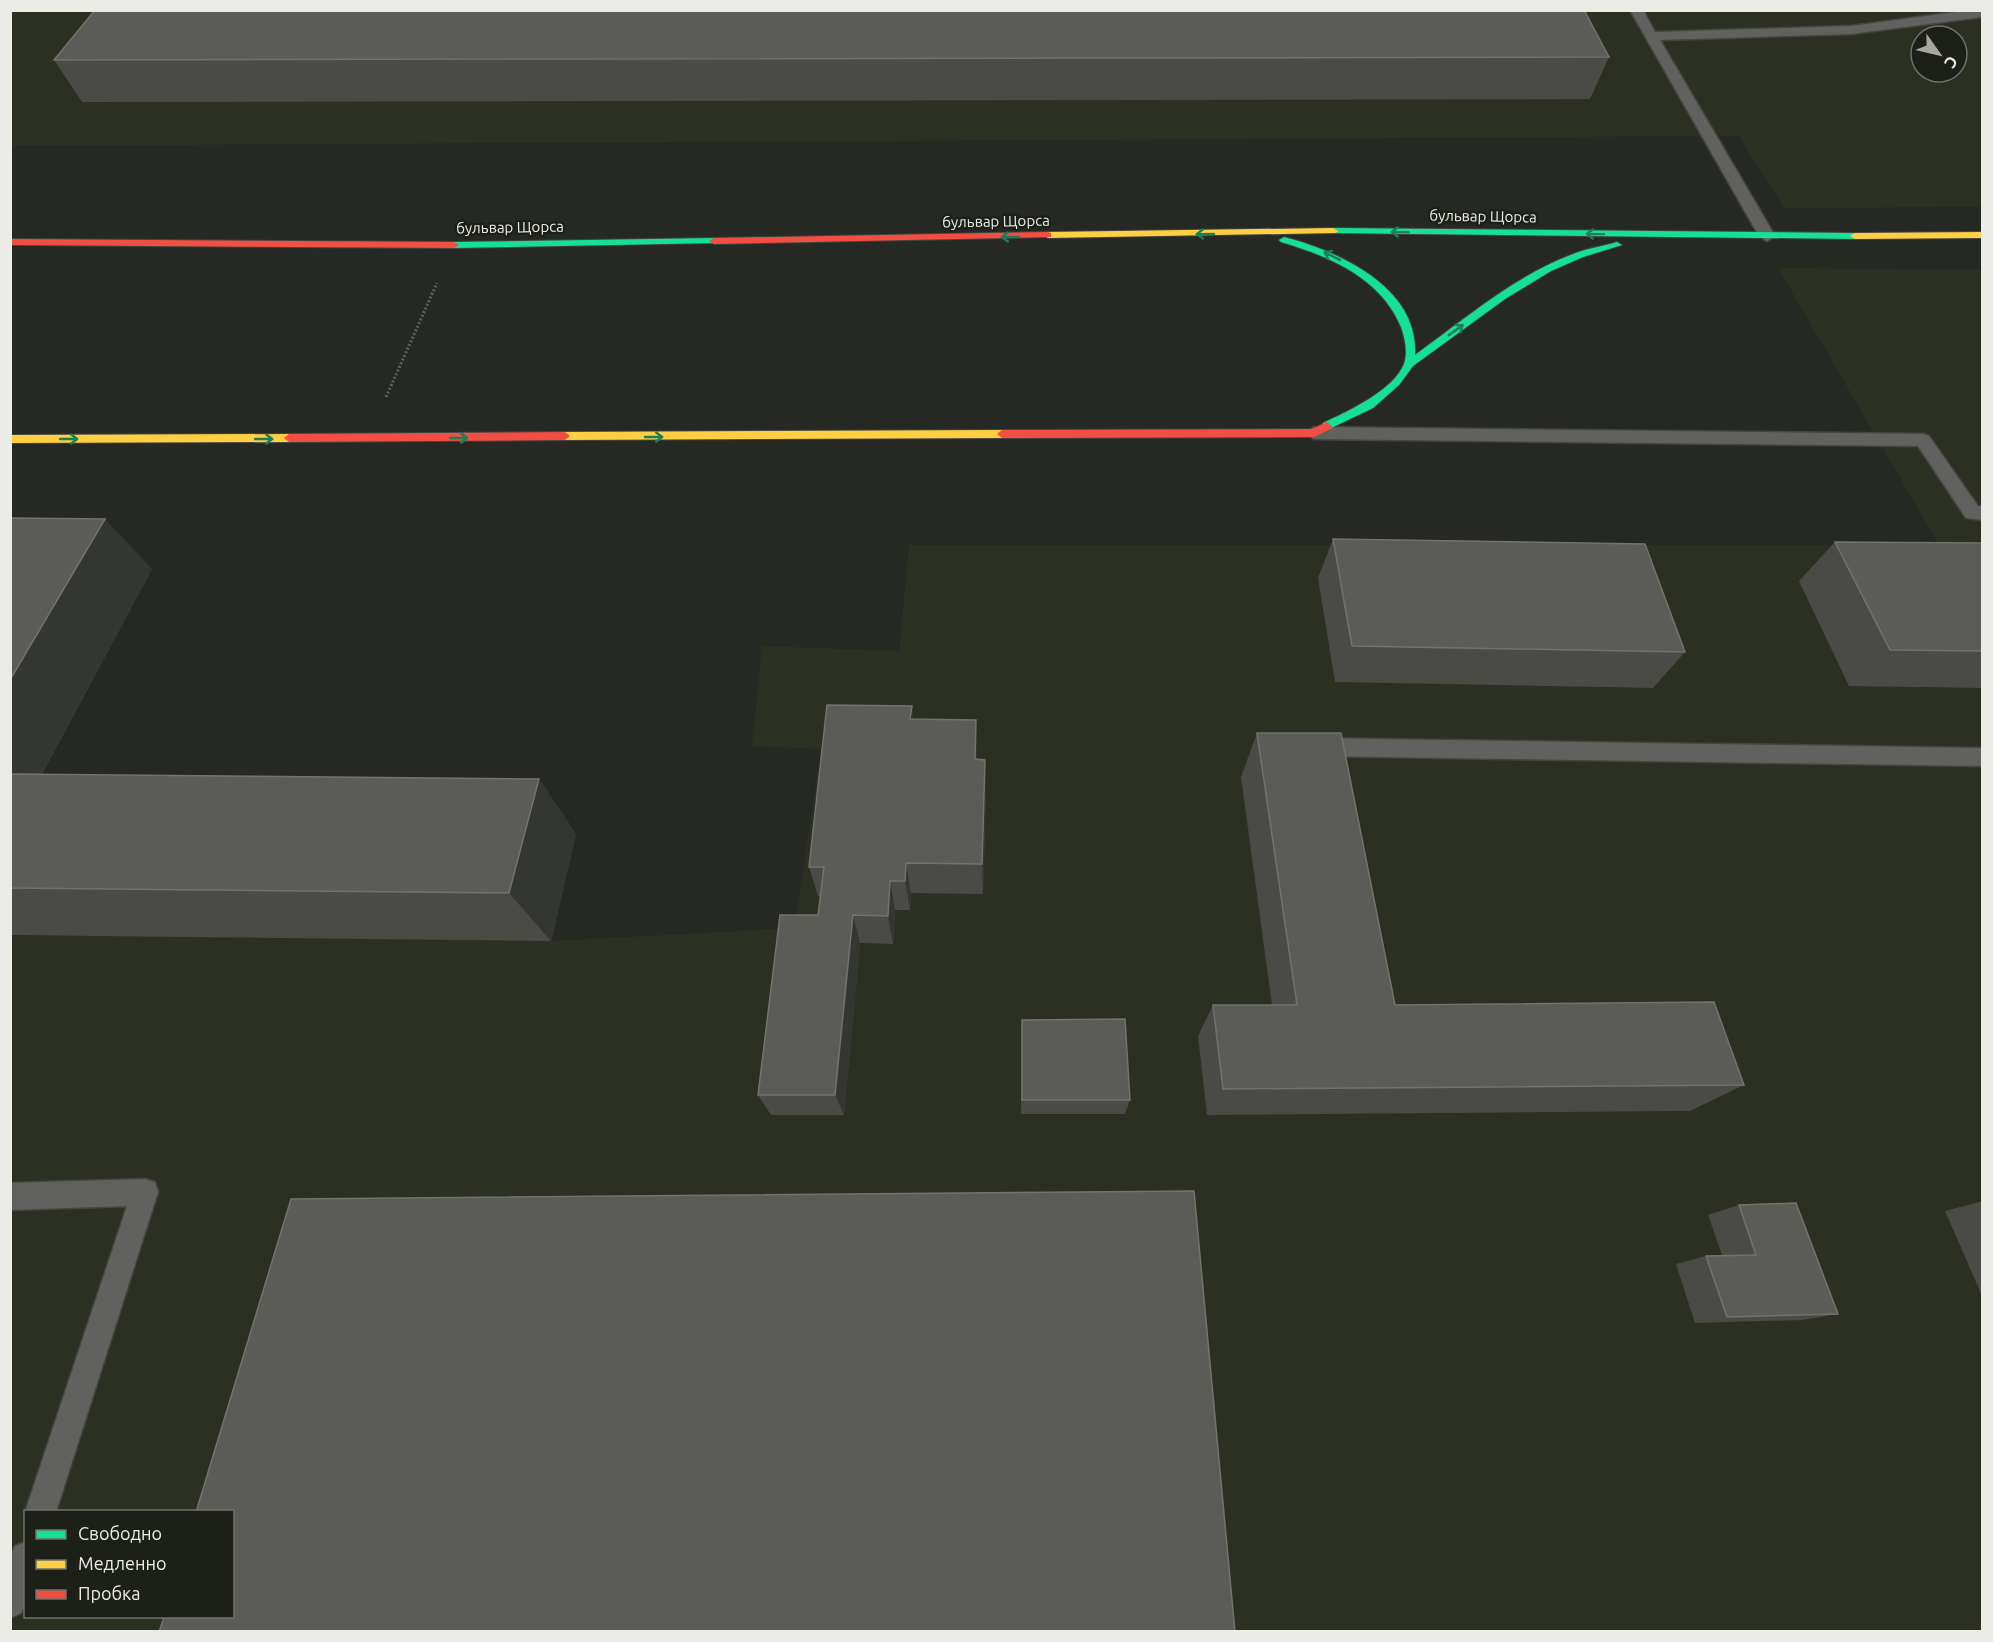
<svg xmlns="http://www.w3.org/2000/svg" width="1993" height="1642" font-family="Ubuntu,sans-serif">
<rect width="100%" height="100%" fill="#262824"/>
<!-- built -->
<g fill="#2b3023" fill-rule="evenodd">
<path d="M10,11H1982V207L1784,208L1739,136L11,146ZM1921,36H1957V72H1921Z"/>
<path d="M1778,268L1982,270V1631L11,1632L10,837L576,834L551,941L795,928L821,749L752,746L762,646L899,651L909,545H1939ZM26,1512H232V1616H26Z"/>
</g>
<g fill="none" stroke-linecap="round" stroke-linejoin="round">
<defs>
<g id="lane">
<path d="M1630,10H1643L1655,32L1851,26L1971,10H1982V17L1851,34L1660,40L1775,236L1767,241L1759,236Z"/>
<path d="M1314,427L1923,434L1929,436L1978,506H1982V520L1966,518L1918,446L1314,439L1305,433Z"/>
<path d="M1315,738L1982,748V766L1315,756L1307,753L1304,747L1307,741Z"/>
<path d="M145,1179L155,1182L158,1192L56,1512H26V1514L25,1512L127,1206L10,1210V1183Z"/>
<path d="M26,1542V1603L21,1613L10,1618V1557L15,1546Z"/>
</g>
<g id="fast">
<path d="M1333,228L1855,233L1860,236L1855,239L1330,233L1328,231Z"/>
<path d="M1284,237C1338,251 1419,287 1415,355C1465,319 1517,274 1576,253C1589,248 1604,246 1617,242L1622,245L1583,257L1551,271L1505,299L1413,366L1399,385L1373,408L1327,430L1322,426L1323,423C1347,412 1394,390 1404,364C1408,353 1405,338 1401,327C1381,278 1329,256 1281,242L1279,240Z"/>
<path d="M714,238L717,239V243L454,248L449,245L454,242Z"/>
</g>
<g id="slow">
<path d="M1333,228L1338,231L1336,233L1048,238L1043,235L1048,232Z"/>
<path d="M1982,232V238L1855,239L1850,236L1855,233Z"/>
<path d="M1002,430L1007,434L1002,438L565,440L560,436L565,432Z"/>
<path d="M289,434L294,438L289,442L10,443V435Z"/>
</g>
<g id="jam">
<path d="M1048,232L1051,233V237L714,244L709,241L714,238Z"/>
<path d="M10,239L454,242L459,245L454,248L10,245Z"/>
<path d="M1327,422L1332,426L1331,429L1314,437L1002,438L997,434L1002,430L1312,429Z"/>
<path d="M565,432L570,436L565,440L289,442L284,438L289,434Z"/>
</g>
</defs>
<!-- lane casing -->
<use href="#lane" stroke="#434541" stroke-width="3"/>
<!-- fast casing -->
<use href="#fast" stroke="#434541" stroke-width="2"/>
<!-- slow casing -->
<use href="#slow" stroke="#434541" stroke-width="2"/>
<!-- jam casing -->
<use href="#jam" stroke="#434541" stroke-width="2"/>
<!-- path -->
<path stroke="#5f605e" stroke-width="3" stroke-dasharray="2 2" stroke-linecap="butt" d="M386,397L437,283"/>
<!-- lane -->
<use href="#lane" fill="#61625f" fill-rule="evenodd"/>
<!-- fast -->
<use href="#fast" fill="#16e098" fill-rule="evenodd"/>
<!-- slow -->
<use href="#slow" fill="#ffcf43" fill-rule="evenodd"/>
<!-- jam -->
<use href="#jam" fill="#f24e42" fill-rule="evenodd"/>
</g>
<!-- wall -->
<g fill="#4a4b47">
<path d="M1609,57L1590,99L82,102L54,60Z"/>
<path d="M10,518L152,569L42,774L539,779L576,834L551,941L10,935Z"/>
<path d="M1333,539L1685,652L1653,688L1335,682L1318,578Z"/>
<path d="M1835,542L1983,543V688L1849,686L1799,581Z"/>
<path d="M913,719L977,760L986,793L983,894L911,893L910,910H895L893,944L860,943L844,1115H771L758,1095L818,915L820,896H818L809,867Z"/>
<path d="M1257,733L1395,1005L1744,1085L1690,1111L1207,1115L1198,1036L1213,1005H1272L1241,777Z"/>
<path d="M1022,1020L1130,1100L1125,1114H1021V1036Z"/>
<path d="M1983,1201V1298L1945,1211Z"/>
<path d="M1739,1205L1838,1314L1802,1320L1695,1323L1676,1264L1706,1256L1722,1255L1708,1215Z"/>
</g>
<!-- shaded-wall -->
<g fill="#343632">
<path d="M105,519L152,569L17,820L10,816V680Z"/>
<path d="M912,706L916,741L910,719Z"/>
<path d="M976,720L977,755L976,793L975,759Z"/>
<path d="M985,760L986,793L983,894L982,864Z"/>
<path d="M539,779L576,834L551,941L509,893Z"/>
<path d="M906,863L911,893L910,910L905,881Z"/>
<path d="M890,881L895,910L893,944L888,916Z"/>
<path d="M853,915L860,943L844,1115L835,1095Z"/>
</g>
<!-- building -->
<g fill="#5b5c58" stroke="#72736f" stroke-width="1.5">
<path d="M95,10H1584L1609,57L54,60Z"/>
<path d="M10,518L105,519L10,680Z"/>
<path d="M1333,539L1645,544L1685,652L1352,646Z"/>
<path d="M1835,542L1983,543V651L1890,650Z"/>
<path d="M827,705L912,706L910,719L976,720L975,759L985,760L982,864L906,863L905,881H890L888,916L853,915L835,1095H758L780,915H818L824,867H809Z"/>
<path d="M1257,733H1341L1395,1005L1714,1002L1744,1085L1223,1089L1213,1005H1297Z"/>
<path d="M10,774L539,779L509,893L10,888Z"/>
<path d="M1125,1019L1130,1100H1022V1020Z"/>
<path d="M1194,1191L1235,1632H159L164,1617H232V1512H196L291,1199Z"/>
<path d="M1796,1203L1838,1314L1727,1317L1706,1256L1756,1255L1739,1205Z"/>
</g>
<!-- one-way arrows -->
<defs><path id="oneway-shaft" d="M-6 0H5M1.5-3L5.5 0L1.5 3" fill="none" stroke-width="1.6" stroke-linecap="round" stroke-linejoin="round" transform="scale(1.5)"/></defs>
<g stroke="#1a8058">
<use href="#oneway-shaft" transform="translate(1400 232) rotate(-179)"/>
<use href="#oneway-shaft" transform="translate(1205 234) rotate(179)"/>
<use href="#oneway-shaft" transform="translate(1595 234) rotate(-179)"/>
<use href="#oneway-shaft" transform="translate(1010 237) rotate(179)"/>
<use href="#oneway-shaft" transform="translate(1332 256) rotate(-154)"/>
<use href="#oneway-shaft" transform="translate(1456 330) rotate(-36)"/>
<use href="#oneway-shaft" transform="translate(654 437)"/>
<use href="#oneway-shaft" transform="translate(459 438)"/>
<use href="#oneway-shaft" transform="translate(69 439)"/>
<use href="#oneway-shaft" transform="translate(264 439)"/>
</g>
<g text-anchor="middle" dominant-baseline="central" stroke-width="5" stroke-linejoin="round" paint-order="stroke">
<!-- far-street labels -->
<g font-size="15" fill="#ebece7" stroke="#1d2019">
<text transform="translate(1483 216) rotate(1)">бульвар Щорса</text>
<text transform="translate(996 221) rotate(-1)">бульвар Щорса</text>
<text transform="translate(510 227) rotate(-1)">бульвар Щорса</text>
</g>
</g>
<!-- border -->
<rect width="1993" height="1642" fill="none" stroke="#ebece7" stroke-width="24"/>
<!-- legend -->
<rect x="24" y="1510" width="210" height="108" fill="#1d2019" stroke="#6f726b" stroke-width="1.5"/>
<rect x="36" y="1530" width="30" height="9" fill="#16e098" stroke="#6f726b" stroke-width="1.5"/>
<text x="78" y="1540" font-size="18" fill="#ebece7">Свободно</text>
<rect x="36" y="1560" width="30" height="9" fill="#ffcf43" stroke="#6f726b" stroke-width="1.5"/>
<text x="78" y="1570" font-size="18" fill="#ebece7">Медленно</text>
<rect x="36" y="1590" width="30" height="9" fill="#f24e42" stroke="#6f726b" stroke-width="1.5"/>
<text x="78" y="1600" font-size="18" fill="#ebece7">Пробка</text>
<!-- north arrow -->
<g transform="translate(1939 54) rotate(124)"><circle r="28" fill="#1d2019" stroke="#6f726b" stroke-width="1.5"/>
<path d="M0-4.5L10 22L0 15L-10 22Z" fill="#a6a7a3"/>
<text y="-9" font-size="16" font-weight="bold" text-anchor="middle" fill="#ebece7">С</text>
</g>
</svg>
